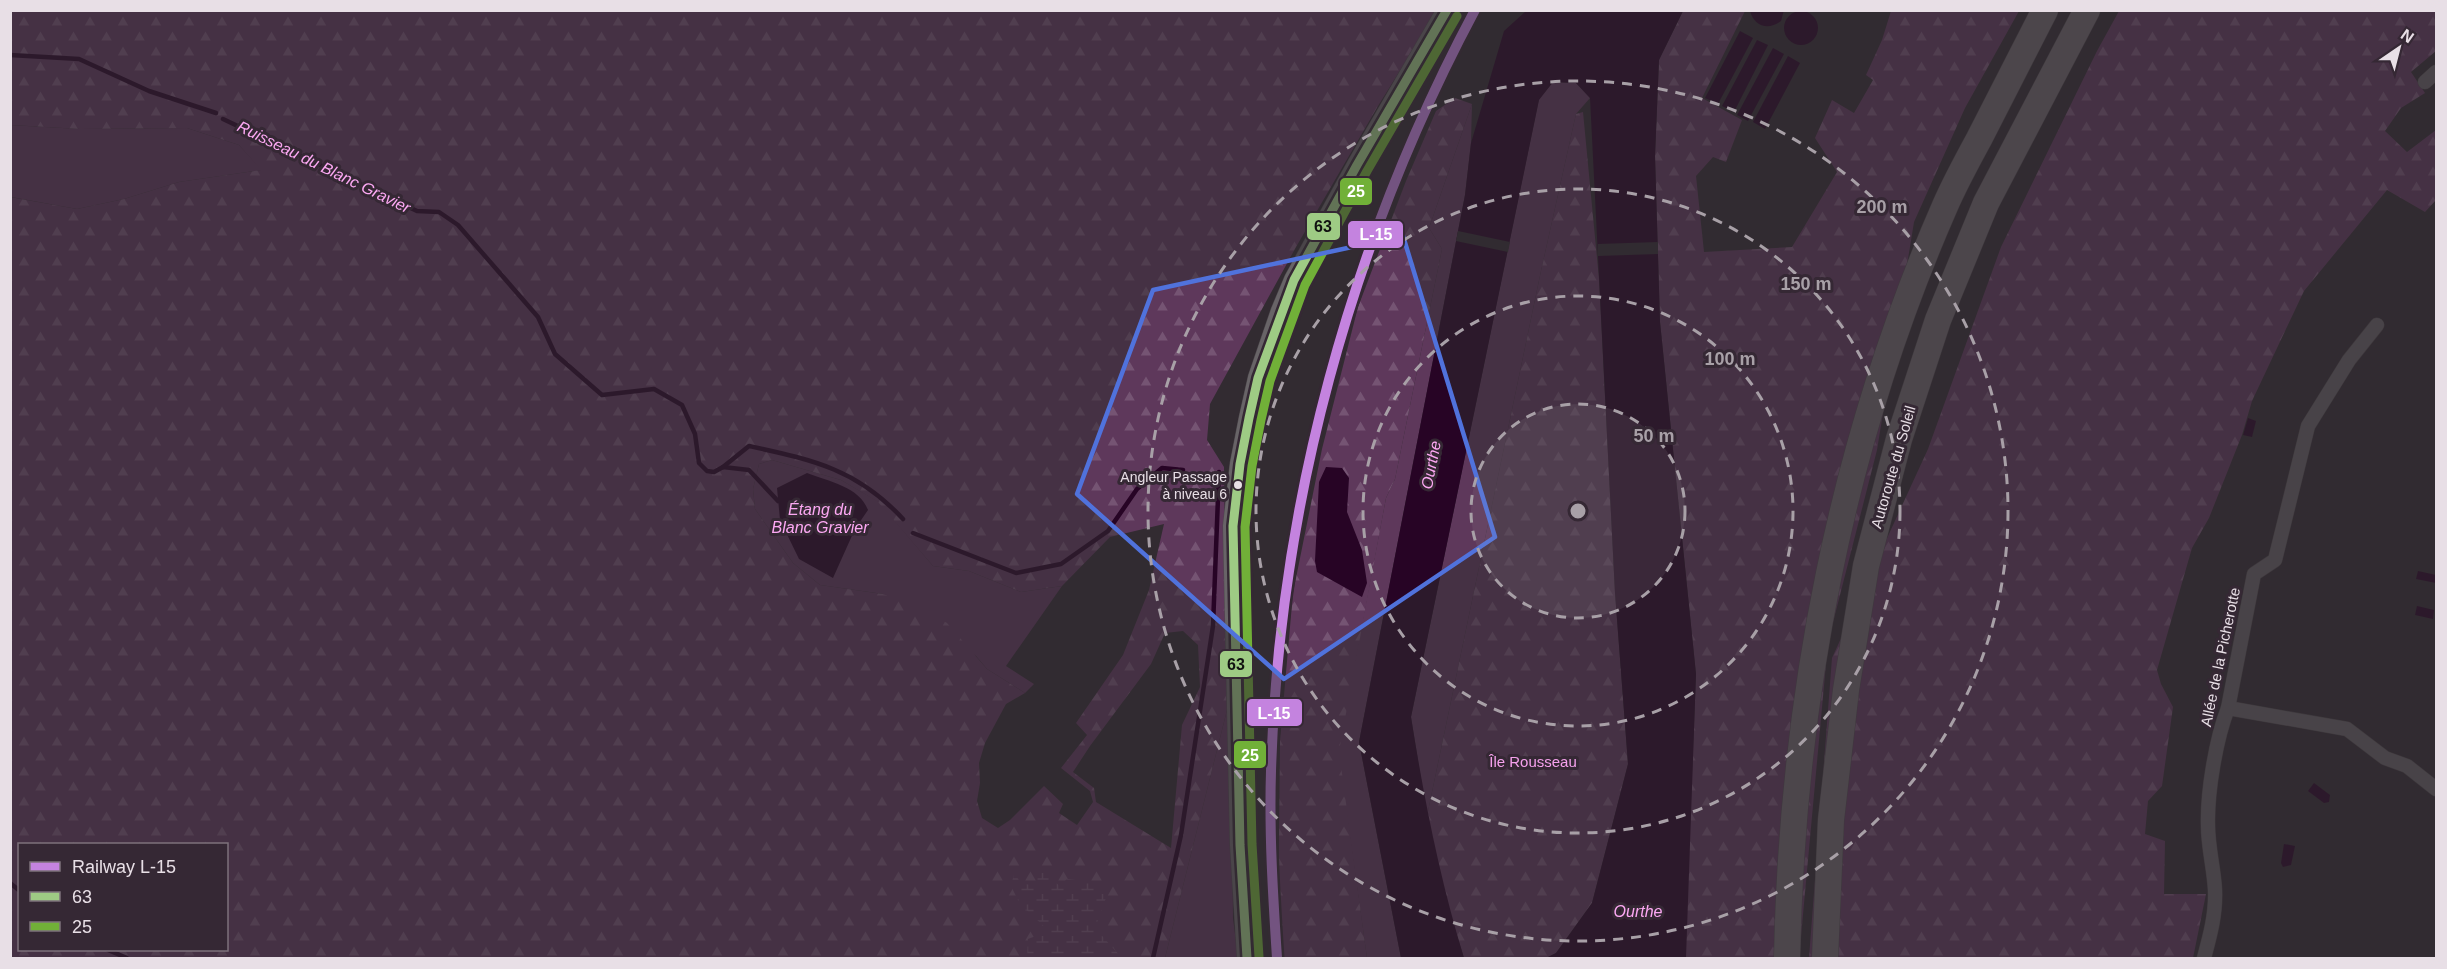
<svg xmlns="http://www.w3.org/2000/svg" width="2447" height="969" font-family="Arial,sans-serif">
<defs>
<pattern id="forest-firs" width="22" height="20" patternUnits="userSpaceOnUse" patternTransform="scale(1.5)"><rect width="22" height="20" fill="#5e385b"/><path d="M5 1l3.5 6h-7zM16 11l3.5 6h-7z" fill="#755473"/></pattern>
<pattern id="wetland-marsh" width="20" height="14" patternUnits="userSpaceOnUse" patternTransform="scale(1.5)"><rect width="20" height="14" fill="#5e385b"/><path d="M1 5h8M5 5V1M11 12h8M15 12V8" fill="none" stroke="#755473"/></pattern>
</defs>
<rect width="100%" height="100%" fill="#322b31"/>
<!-- green -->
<g fill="#5e385b">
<path d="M1553,82L1576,83L1590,98L1576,114L1541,271L1427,816L1411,717L1539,99Z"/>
<path d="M1472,104L1471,143L1465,195L1359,742L1401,958H1367L1338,751L1386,498L1395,479L1442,249L1429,228Z"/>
<path d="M10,125L80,129L187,128L239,145L262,170L179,182L124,199L77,209L11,197Z"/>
<path d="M772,460L841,480L879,502L933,566L969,571L1021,592L1062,586L1006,666L1034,684L1025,693L987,669L976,656L883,594L820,585L793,563L755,509L753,489L759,464Z"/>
<path d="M1227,710L1232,779L1233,918L1238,958H1165Z"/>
</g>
<!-- forest -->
<g fill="url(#forest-firs)" fill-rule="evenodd">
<path d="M11,11H1437L1378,106L1296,247L1210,404L1207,440L1224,467L1227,710L1165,958H11L10,197L77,209L124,199L179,182L261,170L239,145L187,128L80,129L11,125ZM772,460L841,480L878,502L933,566L969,571L1021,592L1062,586L1110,537L1164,524L1149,590L1123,655L1076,723L1087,735L1061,768L1090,791L1093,802L1077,825L1059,813L1063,804L1044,786L1010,820L998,828L982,818L977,801L980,783L979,763L985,743L1006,704L1025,693L987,669L947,623L929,612L883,594L820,585L793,563L755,509L753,489L759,464ZM1183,631L1198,645L1200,687L1182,725L1171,848L1096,802L1094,788L1073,772L1090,746L1151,664L1165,633ZM20,844H226V950H20Z"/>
<path d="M1683,11H1745L1702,98L1742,120L1726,162L1713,157L1696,176L1704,252L1792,247L1837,172L1815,138L1832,100L1854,113L1873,80L1866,75L1882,40L1891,11H2019L1965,108L1914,222L1877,450L1828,642L1799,958H1686L1685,952L1696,674L1660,322L1655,156L1659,60Z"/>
<path d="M2119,11H2436V51L2411,72L2425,93L2401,108L2385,131L2407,152L2436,130V200L2425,212L2387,190L2304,291L2252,401L2242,435L2209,518L2192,548L2157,670L2161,684L2173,707L2162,786L2148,801L2145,834L2165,841L2164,894H2206L2193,958H1809L1832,658L1928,449L2001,247L2097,51Z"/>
<path d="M1455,98L1472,104L1429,228L1442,249L1395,479L1386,498L1339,751L1367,958H1282L1278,925L1280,741L1293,593L1322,449L1358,307L1406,181L1436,111Z"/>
<path d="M1583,112L1599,279L1615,593L1628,764L1592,903L1556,953L1546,958H1464L1446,900L1427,816L1541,271L1576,114Z"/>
</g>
<!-- wetland -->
<path fill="url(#wetland-marsh)" d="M1038,873H1049L1059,886L1067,879L1093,882L1107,895L1095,928L1122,958H1027L1028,939L1049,931L1020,904L1011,886L1014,874L1022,883L1037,887Z"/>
<!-- water -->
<g fill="#270425">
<path d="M1784,10L1781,21C1768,31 1754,26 1750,11Z"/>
<path d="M1526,11H1683L1659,60L1655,156L1660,322L1696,674L1686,958H1546L1556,953L1592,903L1628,764L1615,593L1590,98L1576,83L1553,82L1539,100L1411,717C1424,799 1440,879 1464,958H1401L1359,742L1465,195L1471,143L1504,31Z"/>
<circle cx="1801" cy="28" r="17"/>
<path d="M1740,31L1753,38L1718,104L1705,98Z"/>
<path d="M1757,40L1768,45L1734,112L1722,106Z"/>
<path d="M1773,48L1784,54L1748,121L1737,115Z"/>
<path d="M1788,56L1800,63L1765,129L1753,122Z"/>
<path d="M2248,418L2256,421L2252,437L2243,435Z"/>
<path d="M1326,467L1342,468L1349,478L1347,512L1362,550L1367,583L1362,597L1317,572L1315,561L1319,482Z"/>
<path d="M807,473C828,481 860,487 868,510L855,529L833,578L799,559L780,520L777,488Z"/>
<path d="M2418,571L2436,575V583L2416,579Z"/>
<path d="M2417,606L2434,610L2433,619L2415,615Z"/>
<path d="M2314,783L2330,795L2329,802L2324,803L2308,791Z"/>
<path d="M2284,844L2295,846L2291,865L2283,867L2281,863Z"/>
</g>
<!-- pier -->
<g fill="#322b31">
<path d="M1458,231L1510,242L1508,252L1456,241Z"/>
<path d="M1658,242V254L1598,256V244Z"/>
</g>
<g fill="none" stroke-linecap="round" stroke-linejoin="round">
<!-- stream -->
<g stroke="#270425" stroke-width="4.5">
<path d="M10,55L79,59L149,91L216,113"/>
<path d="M223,119L417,211L439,212L458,225L538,317L555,354L602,395L654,389L682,405L695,434L699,463L707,471L714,472L723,467L749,470L778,501"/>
<path d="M723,467L749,446C813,460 857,469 903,519"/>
<path d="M913,533L1016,573L1061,564L1108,531L1137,489L1162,468L1183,470"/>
<path d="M10,883L20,891"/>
<path d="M108,950L127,958"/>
<path d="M1153,958L1181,835L1213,626L1219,472"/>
</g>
<defs>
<g id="street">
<path d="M2425,82L2436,72"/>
<path d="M2228,708L2347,729L2385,758L2407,766L2436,789"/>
<path d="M2204,958C2210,936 2216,914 2215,890C2214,869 2208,847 2208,826C2207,792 2216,739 2228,708L2254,574L2275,560L2308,426L2349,360L2377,325"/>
</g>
<path id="secondary" d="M1247,958L1240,845L1233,526L1240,464L1249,418L1258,378L1281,311L1294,280L1357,165L1447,10"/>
<g id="highway">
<path d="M1787,958C1792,700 1841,443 1945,206C1955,183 1967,161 1979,139C2001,96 2023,53 2045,10"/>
<path d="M1825,958L1831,820L1846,690L1866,566L1899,439L1938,320L1986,203L2087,10"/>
</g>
</defs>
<!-- street casing -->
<use href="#street" stroke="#4e494d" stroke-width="15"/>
<!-- secondary casing -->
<use href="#secondary" stroke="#4e494d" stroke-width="21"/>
<!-- highway casing -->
<use href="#highway" stroke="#4e494d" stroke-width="27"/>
<!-- street -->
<use href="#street" stroke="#656164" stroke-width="14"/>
<!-- secondary -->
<use href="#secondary" stroke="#686467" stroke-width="20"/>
<!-- highway -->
<use href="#highway" stroke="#6e676c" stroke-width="26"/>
<defs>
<path id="bus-1" d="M1247,958L1240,845L1233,526L1240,464L1249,418L1258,378L1294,280L1357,165L1447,10"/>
<path id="bus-2" d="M1259,957L1252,844L1245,527L1252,466L1261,420L1270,381L1305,285L1367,171L1457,16"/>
</defs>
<!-- bus-1 casing -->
<use href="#bus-1" stroke="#352834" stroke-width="14"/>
<!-- bus-2 casing -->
<use href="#bus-2" stroke="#352834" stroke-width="14"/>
<!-- bus-1 -->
<use href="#bus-1" stroke="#9ecb84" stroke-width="9"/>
<!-- bus-2 -->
<use href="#bus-2" stroke="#71b038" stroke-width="9"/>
<defs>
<path id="rail-1" d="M1277,958C1273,896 1269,833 1271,771C1279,507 1350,244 1475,10"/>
</defs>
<!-- rail-1 casing -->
<use href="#rail-1" stroke="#352834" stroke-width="15"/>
<!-- rail-1 -->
<use href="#rail-1" stroke="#c483df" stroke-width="10"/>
</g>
<!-- marked area -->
<path d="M0 0H2447V969H0ZM1403,236L1495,537L1284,679L1077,494L1153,290Z" fill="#322b31" fill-opacity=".55" fill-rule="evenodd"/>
<path fill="none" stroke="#5072dc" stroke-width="4.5" stroke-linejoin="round" d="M1403,236L1495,537L1284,679L1077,494L1153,290Z"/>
<!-- distance rings -->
<circle cx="1578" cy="511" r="107" fill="#a8a0a7" fill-opacity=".12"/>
<g fill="none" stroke="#a8a0a7" stroke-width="3" stroke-dasharray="10 8">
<circle cx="1578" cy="511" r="107"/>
<circle cx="1578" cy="511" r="215"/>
<circle cx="1578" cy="511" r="322"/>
<circle cx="1578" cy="511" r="430"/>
</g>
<!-- markers -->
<circle fill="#e8dfe6" stroke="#352834" stroke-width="2" cx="1238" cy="485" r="5"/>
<g text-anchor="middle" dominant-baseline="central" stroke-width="6" stroke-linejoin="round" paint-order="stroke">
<!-- bus labels -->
<g font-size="14" fill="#e8dfe6" stroke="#352834" text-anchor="end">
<text x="1227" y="477">Angleur Passage<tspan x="1227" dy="17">à niveau 6</tspan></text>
</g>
<!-- street labels -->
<g font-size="15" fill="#e8dfe6" stroke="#352834">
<text transform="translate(1893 467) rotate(-74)">Autoroute du Soleil</text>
<text transform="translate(2220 657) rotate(-78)">Allée de la Picherotte</text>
</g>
<!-- park labels -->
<g font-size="15" fill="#f5a1ec" stroke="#352834">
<text x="1533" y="761">Île Rousseau</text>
</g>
<!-- water labels -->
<g font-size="16" font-style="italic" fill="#fca8f3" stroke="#352834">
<text transform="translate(324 167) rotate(26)">Ruisseau du Blanc Gravier</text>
<text transform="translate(1431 465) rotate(-79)">Ourthe</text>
<text x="820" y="509">Étang du<tspan x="820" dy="18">Blanc Gravier</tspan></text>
<text x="1638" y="911">Ourthe</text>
</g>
</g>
<circle cx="1578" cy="511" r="9" fill="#a8a0a7" stroke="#352834" stroke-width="3"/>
<g font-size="18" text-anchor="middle" font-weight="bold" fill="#a8a0a7" stroke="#352834" stroke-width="6" stroke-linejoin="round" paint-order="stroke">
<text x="1882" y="213">200 m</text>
<text x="1806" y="290">150 m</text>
<text x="1730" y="365">100 m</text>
<text x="1654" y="442">50 m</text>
</g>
<g stroke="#352834" stroke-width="2">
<rect x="1339" y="177" width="34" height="29" rx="6" fill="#71b038"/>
<rect x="1306" y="212" width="35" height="29" rx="6" fill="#9ecb84"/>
<rect x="1347" y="220" width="57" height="29" rx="6" fill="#c483df"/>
<rect x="1219" y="650" width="34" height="28" rx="6" fill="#9ecb84"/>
<rect x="1246" y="698" width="57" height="29" rx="6" fill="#c483df"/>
<rect x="1233" y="740" width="34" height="29" rx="6" fill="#71b038"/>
</g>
<g font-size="16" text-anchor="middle" font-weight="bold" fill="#fff">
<text x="1356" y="197">25</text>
<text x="1376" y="240">L-15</text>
<text x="1274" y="719">L-15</text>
<text x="1250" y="761">25</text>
</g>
<g font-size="16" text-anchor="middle" font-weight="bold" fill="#111">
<text x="1323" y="232">63</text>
<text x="1236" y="670">63</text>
</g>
<!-- border -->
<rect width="2447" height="969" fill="none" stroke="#e8dfe6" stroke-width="24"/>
<!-- legend -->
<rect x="18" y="843" width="210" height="108" fill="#352834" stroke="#7d717b" stroke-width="1.5"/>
<rect x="30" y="862" width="30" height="9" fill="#c483df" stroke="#7d717b" stroke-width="1.5"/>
<text x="72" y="873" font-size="18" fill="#e8dfe6">Railway L-15</text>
<rect x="30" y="892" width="30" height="9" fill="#9ecb84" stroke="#7d717b" stroke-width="1.5"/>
<text x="72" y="903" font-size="18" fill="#e8dfe6">63</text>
<rect x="30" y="922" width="30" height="9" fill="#71b038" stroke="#7d717b" stroke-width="1.5"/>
<text x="72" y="933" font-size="18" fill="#e8dfe6">25</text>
<!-- north arrow -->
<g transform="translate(2399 48) rotate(35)" stroke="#352834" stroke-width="4.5" paint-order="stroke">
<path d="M0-4.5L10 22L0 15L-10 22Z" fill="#e8dfe6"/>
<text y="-9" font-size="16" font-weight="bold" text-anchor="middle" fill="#e8dfe6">N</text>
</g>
</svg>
